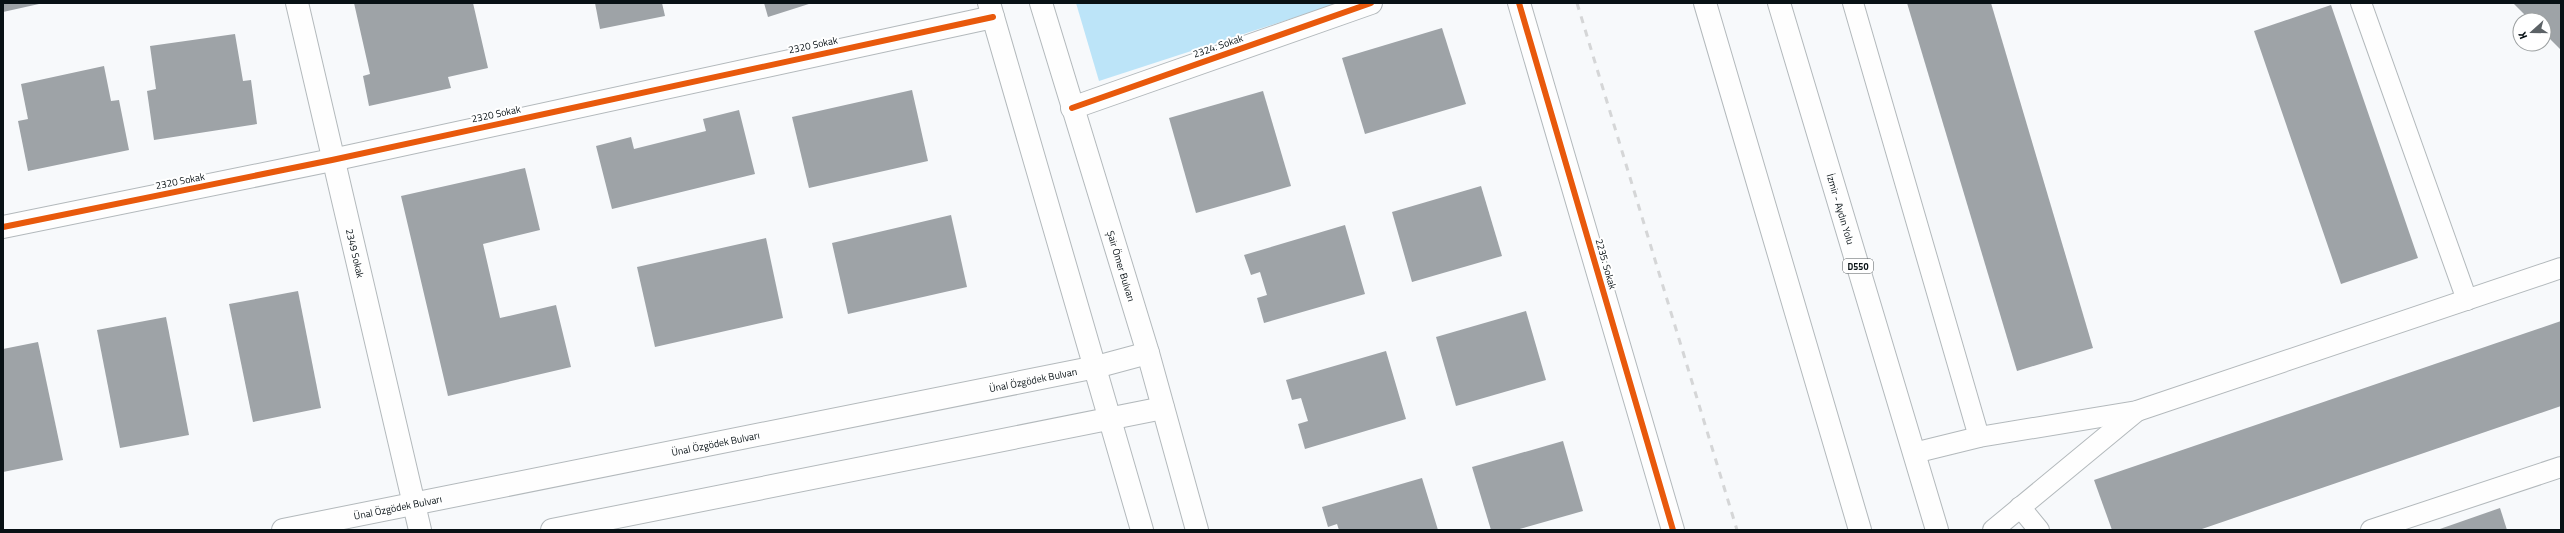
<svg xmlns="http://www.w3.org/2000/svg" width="2564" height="533" font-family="'Titillium Web',sans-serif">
<rect width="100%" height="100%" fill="#f7f9fb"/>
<!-- green -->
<path fill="#bce4f8" d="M1076,3H1339L1099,81Z"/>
<!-- building -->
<g fill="#9ea3a7">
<path d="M3,3H39V4L3,12Z"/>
<path d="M354,3H473L488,68L448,77L451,88L369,106L363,76L370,74Z"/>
<path d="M595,3H662L665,16L600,29Z"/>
<path d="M764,3H812L768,17Z"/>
<path d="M1907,3H1991L2093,348L2017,371Z"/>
<path d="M2513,3H2561V50L2544,33V20H2530Z"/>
<path d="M2331,5L2418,258L2341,284L2254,31Z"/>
<path d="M1442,28L1466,104L1365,134L1342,58Z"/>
<path d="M235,34L243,81L251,80L257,124L154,140L147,91L156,89L150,46Z"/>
<path d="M104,66L111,101L119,100L129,150L28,171L18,121L28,119L21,84Z"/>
<path d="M912,90L928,161L809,188L792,117Z"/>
<path d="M1263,91L1291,186L1196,213L1169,118Z"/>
<path d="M739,110L755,174L612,209L596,146L631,137L634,149L706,131L703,119Z"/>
<path d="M525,168L540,230L483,244L500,318L556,305L571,367L448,396L401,196Z"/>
<path d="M1481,186L1502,256L1412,282L1392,212Z"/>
<path d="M951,215L967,287L848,314L832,243Z"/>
<path d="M1345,225L1365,294L1264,323L1257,298L1267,295L1260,272L1251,275L1244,255Z"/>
<path d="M766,238L783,318L655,347L637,267Z"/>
<path d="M298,291L321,408L253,422L229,304Z"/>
<path d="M1526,311L1546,380L1456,406L1436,337Z"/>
<path d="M166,317L189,435L120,448L97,330Z"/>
<path d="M2561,321V406L2199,530H2112L2094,480Z"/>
<path d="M38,342L63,460L3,472V349Z"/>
<path d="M1386,351L1406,419L1305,449L1298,424L1308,421L1301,398L1292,400L1286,380Z"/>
<path d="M1563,441L1583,511L1516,530H1491L1472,467Z"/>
<path d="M1422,478L1438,530H1339L1337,524L1328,527L1322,507Z"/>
<path d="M2500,508L2507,530H2437Z"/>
</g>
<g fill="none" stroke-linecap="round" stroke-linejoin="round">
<defs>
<g id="lane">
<path d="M1853,3L1979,437"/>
<path d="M2361,3L2467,300"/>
<path d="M1914,453L1979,437L2137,411L2561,268"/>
<path d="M2020,507L2039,530"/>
<path d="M1993,530L2137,411"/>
<path d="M2371,530L2561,467"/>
</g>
<g id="street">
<path id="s1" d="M297,3L420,530"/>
<path d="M1072,108L1371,3"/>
<path d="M3,227L332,160L993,17"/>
</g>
<g id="secondary">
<path d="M1519,3L1673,530"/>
<path id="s2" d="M283,530L1096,367L1148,353"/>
<path d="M552,530L1163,408"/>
</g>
<g id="primary">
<path d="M989,3L1142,530"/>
<path id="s3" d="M1041,3L1148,353L1197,530"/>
</g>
<g id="highway">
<path d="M1705,3L1860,530"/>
<path id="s4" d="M1779,3L1937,530"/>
</g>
</defs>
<!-- lane casing -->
<use href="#lane" stroke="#b3b9bc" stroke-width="22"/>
<!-- street casing -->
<use href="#street" stroke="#b3b9bc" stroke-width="24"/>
<!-- secondary casing -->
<use href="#secondary" stroke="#b3b9bc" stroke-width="24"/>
<!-- primary casing -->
<use href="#primary" stroke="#b3b9bc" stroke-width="24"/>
<!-- highway casing -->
<use href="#highway" stroke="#b3b9bc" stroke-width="24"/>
<!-- lane -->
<use href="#lane" stroke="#fefefe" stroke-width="20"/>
<!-- street -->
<use href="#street" stroke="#fefefe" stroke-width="22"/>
<!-- secondary -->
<use href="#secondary" stroke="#fefefe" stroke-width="22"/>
<!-- primary -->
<use href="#primary" stroke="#fefefe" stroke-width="22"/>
<!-- highway -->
<use href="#highway" stroke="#fefefe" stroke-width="22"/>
<!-- rail -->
<path stroke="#d5d6d7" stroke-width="3" stroke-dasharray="7 7" stroke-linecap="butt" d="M1577,3L1737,530"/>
<defs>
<g id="cycleway">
<path d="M1519,3L1673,530"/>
<path d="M1072,108L1371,3"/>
<path d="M3,227L332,160L993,17"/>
</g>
</defs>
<!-- cycleway casing -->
<use href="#cycleway" stroke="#fff" stroke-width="8"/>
<!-- cycleway -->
<use href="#cycleway" stroke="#e8590c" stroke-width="6"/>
</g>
<g text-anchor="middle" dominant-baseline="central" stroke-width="4" stroke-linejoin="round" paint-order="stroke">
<!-- shield labels -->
<rect fill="#fff" stroke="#52585b" stroke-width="1" x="1843" y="259" width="30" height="14" rx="3"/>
<g font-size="9" font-weight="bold" fill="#081115">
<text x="1858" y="266">D550</text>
</g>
<!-- street labels -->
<g font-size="10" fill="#081115" stroke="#fff">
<text transform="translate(813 45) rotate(-12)">2320 Sokak</text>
<text transform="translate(1218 46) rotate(-19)">2324. Sokak</text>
<text transform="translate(496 114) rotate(-12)">2320 Sokak</text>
<text transform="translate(180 181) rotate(-11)">2320 Sokak</text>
<text stroke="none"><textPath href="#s4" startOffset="215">İzmir - Aydın Yolu</textPath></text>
<text stroke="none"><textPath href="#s1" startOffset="257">2349 Sokak</textPath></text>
<text transform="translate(1606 264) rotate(74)">2235. Sokak</text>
<text stroke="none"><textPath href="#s3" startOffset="275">Şair Ömer Bulvarı</textPath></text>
<text stroke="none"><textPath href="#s2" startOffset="765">Ünal Özgödek Bulvarı</textPath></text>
<text stroke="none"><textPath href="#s2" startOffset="441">Ünal Özgödek Bulvarı</textPath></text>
<text stroke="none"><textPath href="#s2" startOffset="117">Ünal Özgödek Bulvarı</textPath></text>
</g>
</g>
<!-- border -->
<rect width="2564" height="533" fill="none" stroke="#081115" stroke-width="8"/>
<!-- north arrow -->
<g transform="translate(2532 32) rotate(249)"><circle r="19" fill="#ffffff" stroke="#9ca0a1"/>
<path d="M0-3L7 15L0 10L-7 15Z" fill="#5c6266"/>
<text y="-6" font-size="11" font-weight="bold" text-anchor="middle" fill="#081115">K</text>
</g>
</svg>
